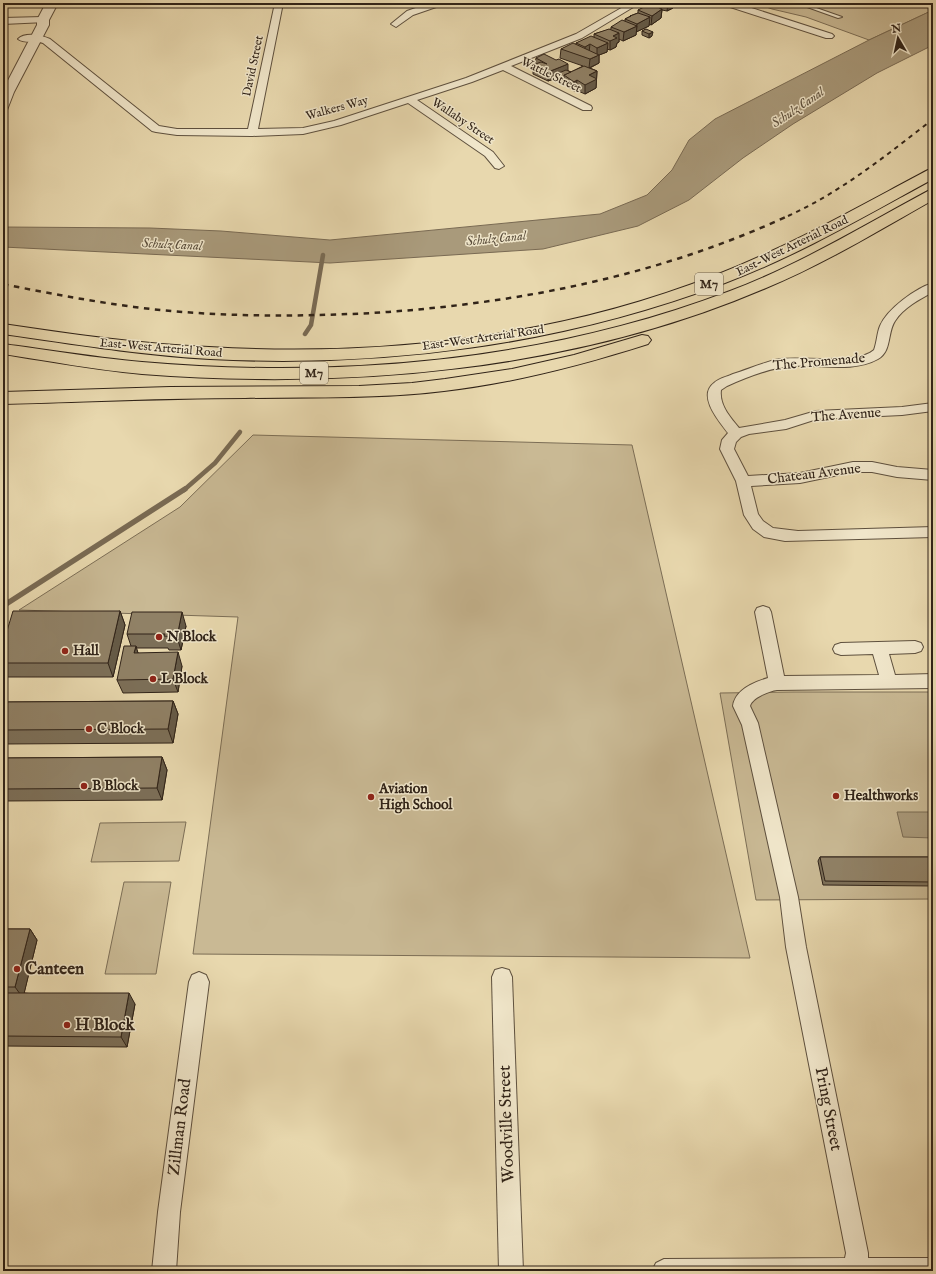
<svg xmlns="http://www.w3.org/2000/svg" width="936" height="1274" font-family="'IM FELL English',serif">
<rect width="100%" height="100%" fill="#e8d8ae"/>
<filter id="stains"><feTurbulence type="fractalNoise" baseFrequency=".005" numOctaves="4"/><feColorMatrix values="0 0 0 0 .2 0 0 0 0 .09 0 0 0 0 .02 0 0 0 .5 -.17"/></filter>
<radialGradient id="worn" r=".72"><stop offset=".6" stop-color="#630" stop-opacity="0"/><stop offset="1" stop-color="#630" stop-opacity=".3"/></radialGradient>
<!-- green -->
<g fill="#c9b994" stroke="#7c6e56">
<path d="M755,3H933V10L869,40L806,17L772,9Z"/>
<path d="M253,435L632,445L750,958L193,954L238,617L19,610L180,507Z"/>
<path d="M794,692H933V899L756,900L720,693Z"/>
<path d="M186,822L179,861L91,862L100,823Z"/>
<path d="M124,882H171L156,974H105Z"/>
</g>
<!-- water -->
<g fill="#a99a7b" stroke="#796a53">
<path d="M933,10V45L877,73L793,124L743,158L689,200L638,226L543,249L330,263L3,247V227L150,228L221,231L330,240L600,214L647,195L672,170L689,140L715,119L869,40Z"/>
<path d="M897,812H933V838L903,837Z"/>
</g>
<g fill="none" stroke-linecap="round" stroke-linejoin="round">
<!-- stream-far1 -->
<g stroke="#796a53" stroke-width="4.5">
<path d="M305,334L311,325L323,255"/>
<path d="M184,490L215,463L240,432"/>
</g>
<!-- stream -->
<path stroke="#796a53" stroke-width="5.5" d="M3,606L185,489"/>
<defs>
<path id="service" d="M796,3H802L842,17L838,18Z"/>
<g id="minor">
<path d="M275,3H283L258,129L303,128L334,121L466,78L576,34L630,3H640L582,38L511,66L591,106L592,108L591,110H583L503,70L472,82L417,100L493,152L504,166L499,169L495,168L485,156L408,103L341,125L303,134L252,136L177,135L156,132L152,131L43,43C35,40 24,44 18,39C25,32 41,35 50,39L159,126L177,129H248Z"/>
<path d="M430,3H443L442,5L413,15L396,27L391,24L407,11Z"/>
<path d="M723,3H736L832,34L834,36L832,38H826L724,5Z"/>
<path d="M43,17L48,20L46,22L3,24V18Z"/>
<path d="M933,283V292C920,299 903,308 895,321C887,333 892,351 878,359C853,373 819,364 791,366C769,368 747,377 727,386L721,390C719,405 730,417 739,428L785,420L816,411L902,407L933,403V411L902,415L817,419L786,429L749,434L741,437L736,442L734,449L748,476L800,473L853,462H872L897,467L933,470V480L897,477L872,472H853L800,483L751,486L758,514L763,521L773,528L798,531L933,527V537L785,541L764,537L753,529L744,515L736,481L720,449L722,440L728,433C719,421 697,396 714,383C719,378 727,377 733,374C749,369 764,362 780,359C803,356 858,365 874,350C877,342 877,333 880,326C887,309 916,288 933,283Z"/>
<path d="M763,606L769,608L771,612L784,676L879,675L873,654L841,655L835,653L833,649L835,645L841,643L915,641L921,643L923,647L921,651L915,653L889,654L895,675L933,674V688L777,690C769,691 752,698 750,706L758,723L798,897L806,947L868,1253V1258H933V1271H652L656,1263L664,1259L845,1258L846,1253L786,947L780,897L742,725L733,706C735,690 754,682 768,678L755,612L757,608Z"/>
<path d="M502,968L509,970L512,977L523,1271H499L492,977L495,970Z"/>
<path d="M199,972L206,975L209,982L180,1212L176,1271H152L158,1212L189,982L192,975Z"/>
</g>
<path id="tertiary" d="M46,3H58L49,20V25L14,92L7,110L3,111V90L37,25V20Z"/>
<g id="motorway">
<path d="M933,169V179C865,216 797,256 725,283C561,345 385,368 210,359C141,355 72,344 3,334V324C71,334 140,344 209,347C380,357 556,338 716,275C790,246 858,207 928,170Z"/>
<path d="M933,189V200C878,231 824,264 766,288C573,371 349,390 142,374C96,370 49,361 3,354V344C49,350 95,358 142,362C339,379 543,362 730,291C799,265 863,226 928,191Z"/>
<path d="M642,335L648,336L651,340L648,344C582,365 514,383 444,391C378,399 312,397 245,398C164,398 84,402 3,404V392L170,387L359,386L412,383L445,379L512,369L574,355Z"/>
</g>
</defs>
<!-- service casing -->
<use href="#service" stroke="#5e503e" stroke-width="2"/>
<!-- minor casing -->
<use href="#minor" stroke="#5e503e" stroke-width="2"/>
<!-- tertiary casing -->
<use href="#tertiary" stroke="#5e503e" stroke-width="2"/>
<!-- motorway casing -->
<use href="#motorway" stroke="#302318" stroke-width="2"/>
<!-- service -->
<use href="#service" fill="#f0e6ca" fill-rule="evenodd"/>
<!-- minor -->
<use href="#minor" fill="#f0e6ca" fill-rule="evenodd"/>
<!-- tertiary -->
<use href="#tertiary" fill="#f0e6ca" fill-rule="evenodd"/>
<!-- motorway -->
<use href="#motorway" fill="#e8d8ae" fill-rule="evenodd"/>
<!-- rail-far1 -->
<path stroke="#302318" stroke-width="2" stroke-dasharray="4.5 4.5" stroke-linecap="butt" d="M788,216C841,192 887,155 933,119"/>
<!-- rail -->
<path stroke="#302318" stroke-width="2.5" stroke-dasharray="5.5 5.5" stroke-linecap="butt" d="M3,284C47,293 90,301 134,307C213,317 293,317 372,313C516,304 659,276 790,215"/>
</g>
<!-- wall -->
<g fill="#7c6f58" stroke="#302318">
<path d="M653,3H674L673,8L667,11L662,10L661,18L651,25L649,24V26L636,32V35L623,41L619,39V42L617,43L616,47L610,50L607,49V52L599,55V63L590,68L597,71L596,88L585,94L576,90L574,91L564,84V82L562,83L554,80V79L548,81L533,74V65L535,64L536,58L571,72L583,66L560,58L561,49L576,44V43L594,37V34L611,29V27L625,21V19L629,17L630,16L638,13V10L653,5Z"/>
<path d="M646,29L652,36L649,38L642,35V31Z"/>
<path d="M120,611L125,625L113,677H4L3,675V644Z"/>
<path d="M186,626L181,650H169L168,648H136L138,653L182,666L178,692L123,693L117,680L131,646L127,634Z"/>
<path d="M173,701L178,714L173,743L3,744V702Z"/>
<path d="M162,757L167,770L162,800L3,801V758Z"/>
<path d="M820,857H933V886L823,885L818,861Z"/>
<path d="M3,929H30L37,940L24,993L135,1004L127,1047L3,1046Z"/>
</g>
<!-- shaded-wall -->
<g fill="#655a47" stroke="#302318">
<path d="M668,3H674L673,8L667,11Z"/>
<path d="M662,9L661,18L651,25L652,16Z"/>
<path d="M650,17L649,26L636,32L637,24Z"/>
<path d="M637,26L636,35L623,41L624,32Z"/>
<path d="M653,32L652,36L649,38V34Z"/>
<path d="M619,33V42L617,43L616,47L610,50V41L613,36Z"/>
<path d="M608,43L607,52L599,55V63L589,68L590,59L597,56V48Z"/>
<path d="M590,44L589,53L585,56V47Z"/>
<path d="M568,64V73L554,75V79L548,81V72Z"/>
<path d="M597,71L596,88L585,94V85L589,75Z"/>
<path d="M564,78V82L562,83V79Z"/>
<path d="M577,80L576,90L574,91V82Z"/>
<path d="M120,611L125,625L113,677L108,663Z"/>
<path d="M182,612L186,626L181,650L177,637Z"/>
<path d="M136,646L140,660L134,653Z"/>
<path d="M178,652L182,666L178,692L173,679Z"/>
<path d="M173,701L178,714L173,743L168,729Z"/>
<path d="M162,757L167,770L162,800L157,788Z"/>
<path d="M30,929L37,940L23,998L15,987Z"/>
<path d="M129,993L135,1004L127,1047L121,1037Z"/>
</g>
<!-- building -->
<g fill="#908166" stroke="#302318">
<path d="M650,4L662,9L652,16L638,10Z"/>
<path d="M638,13L650,17L637,24L625,19L631,16H630Z"/>
<path d="M622,20L637,26L624,32L611,27Z"/>
<path d="M609,29L619,33L613,36L617,38L610,41L594,34Z"/>
<path d="M646,29L653,32L649,34L642,31Z"/>
<path d="M591,36L608,43L597,48L590,44L585,47L576,43Z"/>
<path d="M573,43L599,55L590,59L561,49Z"/>
<path d="M544,54L556,60L559,59L568,64L548,72L533,65L541,62L547,64L536,58Z"/>
<path d="M584,66L597,71L589,75L597,79L585,85L577,80L574,82L564,75Z"/>
<path d="M566,70L571,72L564,75V78L562,79L554,75Z"/>
<path d="M13,611H120L108,663H3V644Z"/>
<path d="M132,612H182L177,637L164,636L165,634H127Z"/>
<path d="M124,646H136L134,653L178,652L173,679L117,680Z"/>
<path d="M173,701L168,729L3,730V702Z"/>
<path d="M162,757L157,788L3,789V758Z"/>
<path d="M820,857H933V882L825,881Z"/>
<path d="M3,929H30L15,987H3Z"/>
<path d="M3,993H129L121,1037L3,1036Z"/>
</g>
<!-- markers -->
<g fill="#8f2418" stroke="#f0e6ca" stroke-width="1.5">
<circle cx="159" cy="637" r="4"/>
<circle cx="65" cy="651" r="4"/>
<circle cx="153" cy="679" r="4"/>
<circle cx="89" cy="729" r="4"/>
<circle cx="84" cy="786" r="4"/>
<circle cx="836" cy="796" r="4"/>
<circle cx="371" cy="797" r="4"/>
<circle cx="17" cy="969" r="4"/>
<circle cx="67" cy="1025" r="4"/>
</g>
<g text-anchor="middle" dominant-baseline="central" stroke-width="3" stroke-linejoin="round" paint-order="stroke">
<!-- far-street labels -->
<g font-size="12" fill="#302318" stroke="#f0e6ca">
<text transform="translate(253 66) rotate(-78)">David Street</text>
<text transform="translate(551 75) rotate(26)">Wattle Street</text>
<text transform="translate(337 108) rotate(-15)">Walkers Way</text>
<text transform="translate(463 121) rotate(34)">Wallaby Street</text>
<text transform="translate(792 246) rotate(-26)">East-West Arterial Road</text>
<text transform="translate(483 338) rotate(-8)">East-West Arterial Road</text>
<text transform="translate(161 348) rotate(5)">East-West Arterial Road</text>
</g>
<!-- far-water labels -->
<g font-size="13" font-style="italic" fill="#5a4d3b" stroke="#f0e6ca">
<text transform="translate(798 108) rotate(-34)">Schulz Canal</text>
<text transform="translate(496 239) rotate(-6)">Schulz Canal</text>
<text transform="translate(172 245) rotate(3)">Schulz Canal</text>
</g>
<!-- shield labels -->
<g fill="#f0e6ca" stroke="#6a5e4d" stroke-width="1">
<rect x="695" y="273" width="28" height="22" rx="3"/>
<rect x="300" y="362" width="28" height="22" rx="3"/>
</g>
<g font-size="13" font-weight="bold" fill="#302318">
<text x="709" y="284">M7</text>
<text x="314" y="373">M7</text>
</g>
<!-- street labels -->
<g font-size="14" fill="#302318" stroke="#f0e6ca">
<text transform="translate(819 362) rotate(-5)">The Promenade</text>
<text transform="translate(846 415) rotate(-4)">The Avenue</text>
<text transform="translate(814 474) rotate(-7)">Chateau Avenue</text>
</g>
<!-- poi labels -->
<g font-size="14" font-weight="bold" fill="#302318" stroke="#f0e6ca" text-anchor="start">
<text x="167" y="637">N Block</text>
<text x="73" y="651">Hall</text>
<text x="161" y="679">L Block</text>
<text x="97" y="729">C Block</text>
<text x="92" y="786">B Block</text>
<text x="379" y="789">Aviation<tspan x="379" dy="16">High School</tspan></text>
<text x="844" y="796">Healthworks</text>
</g>
<!-- near-poi labels -->
<g font-size="17" font-weight="bold" fill="#302318" stroke="#f0e6ca" text-anchor="start">
<text x="25" y="969">Canteen</text>
<text x="75" y="1025">H Block</text>
</g>
<!-- near-street labels -->
<g font-size="17" fill="#302318" stroke="#f0e6ca">
<text transform="translate(828 1109) rotate(79)">Pring Street</text>
<text transform="translate(507 1124) rotate(-92)">Woodville Street</text>
<text transform="translate(180 1127) rotate(-83)">Zillman Road</text>
</g>
</g>
<!-- margin -->
<rect width="936" height="1274" fill="none" stroke="#e8d8ae" stroke-width="16"/>
<rect x="4" y="4" width="928" height="1266" fill="none" stroke="#302318" stroke-width="2"/>
<rect x="8" y="8" width="920" height="1258" fill="none" stroke="#302318"/>
<!-- north arrow -->
<g transform="translate(898 38) rotate(351)" stroke="#f0e6ca" stroke-width="3" paint-order="stroke">
<path d="M0-3L7 15L0 10L-7 15Z" fill="#302318"/>
<text y="-6" font-size="11" font-weight="bold" text-anchor="middle" fill="#302318">N</text>
</g>
<rect width="100%" height="100%" filter="url(#stains)"/>
<rect width="100%" height="100%" fill="url(#worn)"/>
</svg>
